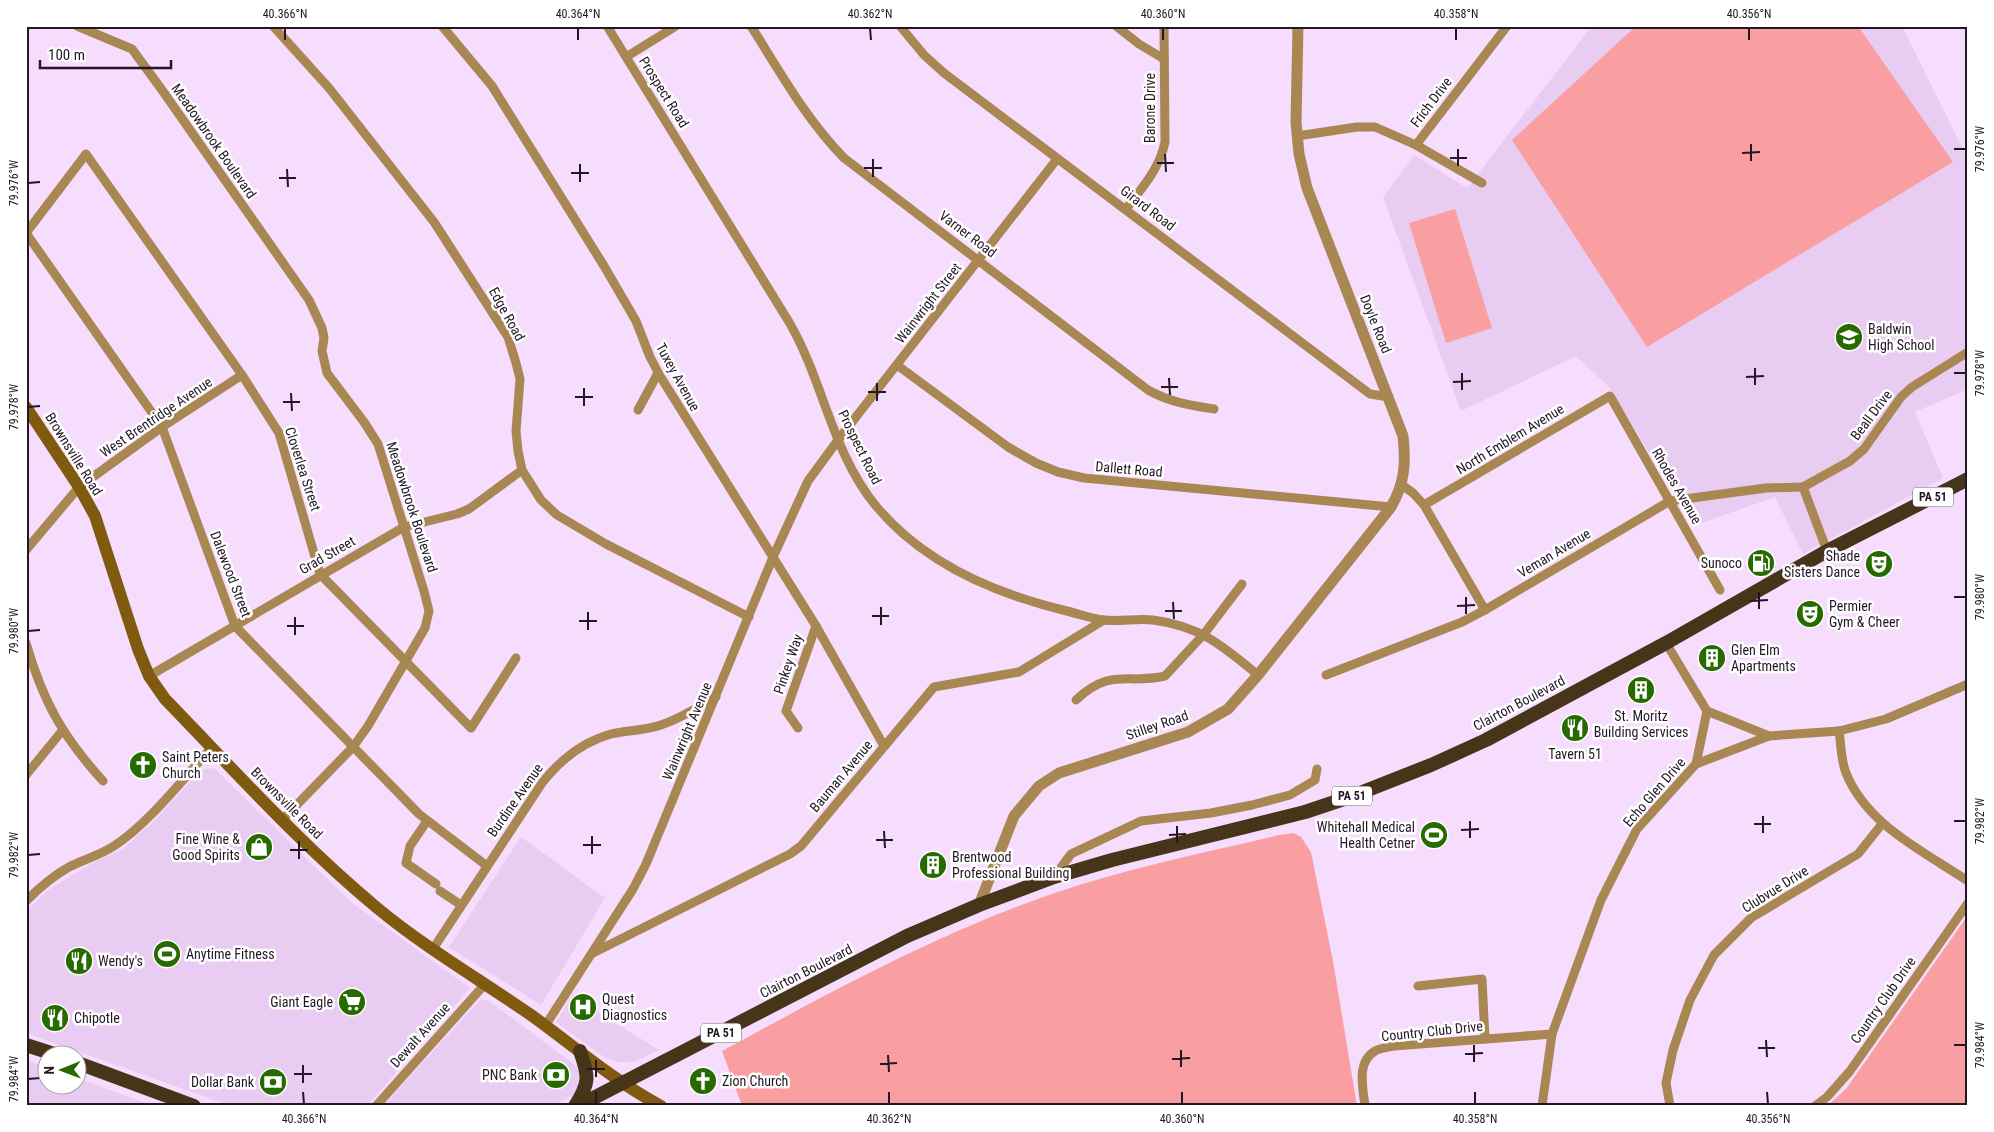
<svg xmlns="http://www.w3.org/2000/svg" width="1994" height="1132" font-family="'Roboto Condensed',sans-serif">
<rect width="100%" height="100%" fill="#f6dcfd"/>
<!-- built -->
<g fill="#e9ccf2">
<path d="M1592,26H1902L1968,159V389L1915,412L1943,478L1803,554L1775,497L1693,526L1610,388L1576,356L1461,411L1383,197L1414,155L1467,188Z"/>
<path d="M214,768L352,903L470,988L367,1106H231L26,1033V912L48,890L96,861L123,849L156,819L201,770Z"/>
<path d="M521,837L605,898L541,1005L449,947Z"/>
<path d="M573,994L602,1015L659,1050L636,1061L626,1062H618L604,1057L556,1022Z"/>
<path d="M481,999L489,1001L575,1065L580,1073L577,1093L551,1106H383Z"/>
<path d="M26,1060L47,1067L48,1084H78V1078L153,1106H26Z"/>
</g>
<!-- green -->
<g fill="#f99fa1">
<path d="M1636,26H1858L1953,162L1647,347L1512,140Z"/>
<path d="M1455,209L1492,328L1446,343L1409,223Z"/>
<path d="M1294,833L1301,837L1311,852L1333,961L1357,1106H742L722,1051C829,993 936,934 1052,894C1126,868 1204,853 1279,835Z"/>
<path d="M1968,915V1106H1827L1846,1089Z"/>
</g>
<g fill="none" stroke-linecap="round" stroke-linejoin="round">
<!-- minor -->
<g stroke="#a88752" stroke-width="9">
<path d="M77,26L132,49L162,90L309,300L322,328L324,338L322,351L327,373L364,422L378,444L424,591L429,611L425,628L368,726L353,747L282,820"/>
<path d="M273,26L329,88L434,222L508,337L516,363L520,379L516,431L518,451L522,470L541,500L557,515L606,544L749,617"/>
<path d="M442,26L492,86L604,266L636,321L650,357L660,376L816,626L884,746"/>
<path d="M607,26L789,322C823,380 832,453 876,506C924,564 995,594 1067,611C1079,614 1092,619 1104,620C1120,622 1137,618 1153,620C1200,626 1223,646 1258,675"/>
<path d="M751,26C780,72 806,119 844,158L1148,390C1169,402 1190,405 1214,409"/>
<path d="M900,26L924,55L944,73L1370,394L1389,397"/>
<path d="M1116,26L1139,44L1164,59"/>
<path d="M626,57L676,26"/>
<path d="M1297,136L1357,127H1375L1416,145L1507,26"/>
<path d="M1416,145L1482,183"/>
<path d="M1126,209C1142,188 1160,168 1165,142L1164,26"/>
<path d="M26,233L86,154L242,375L279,433L320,574L471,728L516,658"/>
<path d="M26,233L162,427L235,626L419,814L487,866"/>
<path d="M897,365L1008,447L1036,463L1058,472L1084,478L1391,507"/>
<path d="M638,410L658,373"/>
<path d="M1402,485L1413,493L1424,505L1485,610"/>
<path d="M1803,487L1850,461L1864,449L1901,397L1912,387L1968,352"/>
<path d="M1803,487L1827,551"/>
<path d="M1424,505L1610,396L1720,590"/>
<path d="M26,550L79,487L162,427L242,375"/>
<path d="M26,643C43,701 62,736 103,781"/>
<path d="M1666,643L1707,711L1696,764"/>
<path d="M1326,675L1462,622L1485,610L1670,501L1766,488L1803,487"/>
<path d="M149,676L404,527L457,514L469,509L522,470"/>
<path d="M1076,700C1111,667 1127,685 1165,676L1204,634L1242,584"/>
<path d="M1707,711L1769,736"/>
<path d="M798,728L786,711L816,626"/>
<path d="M1839,731C1841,744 1841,761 1846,773C1867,825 1923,851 1968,881"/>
<path d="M26,775L62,731"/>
<path d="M427,821L410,846L406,863L436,884"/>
<path d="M1054,877L1071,854L1141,821L1211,813L1252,805L1290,795L1315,780L1317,769"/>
<path d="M440,891L461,905"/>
<path d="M26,901C39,888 53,876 69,867C83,860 100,855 114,846C148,824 184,778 212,747"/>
<path d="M433,949L542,783C560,760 582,742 611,734C627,730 644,731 661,725C680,719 698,707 716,697"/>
<path d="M593,953L790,854L801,846L934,687L1019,672L1104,620"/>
<path d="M1418,986L1482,979L1485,1039"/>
<path d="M545,1026L633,889L646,864L773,557L808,481L838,440L1057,159"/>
<path d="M376,1106L485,984"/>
<path d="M1365,1106C1363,1088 1356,1062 1375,1051C1380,1048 1389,1047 1394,1046L1552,1034"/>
<path d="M1542,1106L1552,1034L1601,900L1637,829L1696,764L1769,736L1839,731L1886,719L1968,684"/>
<path d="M1670,1106L1666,1083L1673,1050L1690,1000L1714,955L1751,918L1858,854L1882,824"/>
<path d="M1815,1106L1827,1097L1850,1071L1968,903"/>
</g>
<!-- tertiary -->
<path stroke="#a88752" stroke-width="11" d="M979,905L1014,816L1039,786L1059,773L1188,732L1228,709L1258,675L1391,507C1405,483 1406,462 1403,436L1307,188L1299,154L1296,122L1298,26"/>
<!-- secondary -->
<path stroke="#805a0e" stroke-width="12" d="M26,407L79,487L95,516L138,649L149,676L165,699C234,770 300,844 376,907C424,947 479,979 531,1015C574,1046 614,1081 661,1106"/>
<!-- trunk -->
<g stroke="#463519" stroke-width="14">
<path d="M26,1045L54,1054"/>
<path d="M78,1063L194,1106"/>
<path d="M575,1106C590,1083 589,1076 580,1051"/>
<path d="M578,1106L907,936L979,905L1054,877L1112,860L1305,812L1350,797L1431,765L1486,740L1666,643L1827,551L1968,479"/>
</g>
</g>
<!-- ticks -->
<path fill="none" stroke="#231726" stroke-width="2" d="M285,28V40M578,28V40M870,28L871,40M1163,28V40M1456,28V40M1749,28V40M1751,144V161M1458,149V166M1954,149H1966M1742,153L1760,152M1165,154L1166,172M1450,158H1467M873,159V177M1157,163H1174M580,164V182M864,168H882M287,169L288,187M571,173H589M279,178H296M28,183L40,182M1755,368V385M1462,373V390M1954,373H1966M1746,377L1764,376M1169,378L1170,395M1453,382L1471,381M877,383V401M1161,387H1178M584,388V406M868,392H886M291,393L292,411M575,397H593M283,402H300M28,407L40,406M1759,592V609M1466,597V614M1954,597H1966M1750,601L1768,600M1173,602L1174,619M1457,606L1475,605M881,607V625M1165,611H1182M588,612V630M872,616H889M295,617V635M579,621H597M287,626H304M28,631L40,630M1763,816V833M1470,821V838M1954,821H1966M1754,824H1771M1177,826V843M1461,830L1479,829M884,831L885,848M1169,835L1186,834M592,836V854M876,840H893M299,841V859M583,845H601M290,850H308M28,855L40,854M1766,1040L1767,1057M1474,1045V1062M1954,1045H1966M1758,1048H1775M1181,1050V1067M1465,1054L1483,1053M888,1055L889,1072M1172,1059L1190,1058M596,1060V1077M880,1064L897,1063M303,1065V1083M587,1069H605M294,1074H312M28,1079L40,1078M303,1092L304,1104M596,1092V1104M889,1092V1104M1182,1092V1104M1475,1092V1104M1767,1092L1768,1104"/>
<!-- icons -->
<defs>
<symbol id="school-disc" viewBox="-11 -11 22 22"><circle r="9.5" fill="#266a00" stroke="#fff"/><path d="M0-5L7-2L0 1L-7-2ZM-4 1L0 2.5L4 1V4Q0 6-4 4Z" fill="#fff"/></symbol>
<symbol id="fuel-disc" viewBox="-11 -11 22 22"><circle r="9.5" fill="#266a00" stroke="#fff"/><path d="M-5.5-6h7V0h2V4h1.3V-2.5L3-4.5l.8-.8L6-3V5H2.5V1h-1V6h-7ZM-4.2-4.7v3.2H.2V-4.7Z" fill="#fff"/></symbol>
<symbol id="theatre-disc" viewBox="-11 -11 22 22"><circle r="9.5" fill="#266a00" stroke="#fff"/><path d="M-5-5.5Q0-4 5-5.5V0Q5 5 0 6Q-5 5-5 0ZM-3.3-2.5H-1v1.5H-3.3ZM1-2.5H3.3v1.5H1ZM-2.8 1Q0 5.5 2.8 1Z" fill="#fff"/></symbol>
<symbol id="building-disc" viewBox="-11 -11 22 22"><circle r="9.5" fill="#266a00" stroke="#fff"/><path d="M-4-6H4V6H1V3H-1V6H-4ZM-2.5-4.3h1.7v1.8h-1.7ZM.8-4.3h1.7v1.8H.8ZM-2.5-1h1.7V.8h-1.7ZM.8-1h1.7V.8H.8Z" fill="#fff"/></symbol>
<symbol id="restaurant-disc" viewBox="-11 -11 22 22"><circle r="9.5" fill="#266a00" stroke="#fff"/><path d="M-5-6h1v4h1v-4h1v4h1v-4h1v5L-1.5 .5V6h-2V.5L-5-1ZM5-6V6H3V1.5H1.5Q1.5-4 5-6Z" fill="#fff"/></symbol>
<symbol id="church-disc" viewBox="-11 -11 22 22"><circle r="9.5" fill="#266a00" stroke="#fff"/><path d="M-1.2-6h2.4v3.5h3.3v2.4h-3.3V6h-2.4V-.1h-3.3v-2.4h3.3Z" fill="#fff"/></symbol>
<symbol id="stadium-disc" viewBox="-11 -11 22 22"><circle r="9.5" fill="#266a00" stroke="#fff"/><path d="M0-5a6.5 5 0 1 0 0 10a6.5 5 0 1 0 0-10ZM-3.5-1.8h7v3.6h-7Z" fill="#fff"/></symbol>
<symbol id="shop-disc" viewBox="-11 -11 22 22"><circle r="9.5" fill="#266a00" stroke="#fff"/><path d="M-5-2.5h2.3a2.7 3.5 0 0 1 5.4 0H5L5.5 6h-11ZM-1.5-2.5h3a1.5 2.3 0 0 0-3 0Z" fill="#fff"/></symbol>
<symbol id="supermarket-disc" viewBox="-11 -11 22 22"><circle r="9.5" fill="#266a00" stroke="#fff"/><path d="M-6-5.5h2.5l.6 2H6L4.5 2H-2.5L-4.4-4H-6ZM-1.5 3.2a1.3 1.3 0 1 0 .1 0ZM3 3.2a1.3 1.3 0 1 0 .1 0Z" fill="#fff"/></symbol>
<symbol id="hospital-disc" viewBox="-11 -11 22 22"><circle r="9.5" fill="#266a00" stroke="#fff"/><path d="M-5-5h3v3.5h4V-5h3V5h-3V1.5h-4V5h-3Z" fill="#fff"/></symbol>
<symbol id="bank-disc" viewBox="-11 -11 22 22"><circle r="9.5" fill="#266a00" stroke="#fff"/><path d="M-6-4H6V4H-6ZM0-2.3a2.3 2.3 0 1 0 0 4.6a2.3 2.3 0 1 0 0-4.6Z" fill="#fff"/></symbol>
</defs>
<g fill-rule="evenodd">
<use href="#school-disc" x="1833" y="321" width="32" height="32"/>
<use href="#fuel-disc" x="1745" y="547" width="32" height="32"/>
<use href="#theatre-disc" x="1863" y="548" width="32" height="32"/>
<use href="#theatre-disc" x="1794" y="598" width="32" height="32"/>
<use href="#building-disc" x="1696" y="642" width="32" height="32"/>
<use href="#building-disc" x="1625" y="674" width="32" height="32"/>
<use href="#restaurant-disc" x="1559" y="712" width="32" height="32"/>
<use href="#church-disc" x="127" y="749" width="32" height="32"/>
<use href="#stadium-disc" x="1418" y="819" width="32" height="32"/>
<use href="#shop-disc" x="243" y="831" width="32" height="32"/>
<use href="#building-disc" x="917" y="849" width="32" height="32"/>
<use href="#stadium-disc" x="151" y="938" width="32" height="32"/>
<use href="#restaurant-disc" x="63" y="945" width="32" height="32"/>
<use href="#supermarket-disc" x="336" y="986" width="32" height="32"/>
<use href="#hospital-disc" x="567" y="991" width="32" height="32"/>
<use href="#restaurant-disc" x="39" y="1002" width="32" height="32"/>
<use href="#bank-disc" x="540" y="1059" width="32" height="32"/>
<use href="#church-disc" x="687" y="1065" width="32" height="32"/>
<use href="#bank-disc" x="257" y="1066" width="32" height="32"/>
</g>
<g text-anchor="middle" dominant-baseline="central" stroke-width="5" stroke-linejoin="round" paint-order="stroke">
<!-- shield labels -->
<g fill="#fff" stroke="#655d67" stroke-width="1">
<rect x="1913" y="487.5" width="40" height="19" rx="4"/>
<rect x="1332" y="786.5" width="40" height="19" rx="4"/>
<rect x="701" y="1023.5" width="40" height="19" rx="4"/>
</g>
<g font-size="12" font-weight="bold" fill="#231726">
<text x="1933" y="497">PA 51</text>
<text x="1352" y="796">PA 51</text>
<text x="721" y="1033">PA 51</text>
</g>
<!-- street labels -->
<g font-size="14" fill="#231726" stroke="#fff">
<text transform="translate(664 92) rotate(58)">Prospect Road</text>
<text transform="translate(1431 102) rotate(-53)">Frich Drive</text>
<text transform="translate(1150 108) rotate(-90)">Barone Drive</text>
<text transform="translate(214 141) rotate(55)">Meadowbrook Boulevard</text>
<text transform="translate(1148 208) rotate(37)">Girard Road</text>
<text transform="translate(968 234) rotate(37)">Varner Road</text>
<text transform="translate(928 303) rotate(-52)">Wainwright Street</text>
<text transform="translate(507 314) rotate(61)">Edge Road</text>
<text transform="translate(1376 324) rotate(68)">Doyle Road</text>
<text transform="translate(678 377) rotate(61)">Tuxey Avenue</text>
<text transform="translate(1871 415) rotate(-53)">Beall Drive</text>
<text transform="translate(156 417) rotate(-34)">West Brentridge Avenue</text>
<text transform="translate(1510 439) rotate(-31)">North Emblem Avenue</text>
<text transform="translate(860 447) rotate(64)">Prospect Road</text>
<text transform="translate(74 454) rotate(58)">Brownsville Road</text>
<text transform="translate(303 469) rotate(72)">Cloverlea Street</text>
<text transform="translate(1129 469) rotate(5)">Dallett Road</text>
<text transform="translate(1677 486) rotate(60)">Rhodes Avenue</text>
<text transform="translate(412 507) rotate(72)">Meadowbrook Boulevard</text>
<text transform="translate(1554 553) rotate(-31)">Veman Avenue</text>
<text transform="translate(327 555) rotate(-30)">Grad Street</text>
<text transform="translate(231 574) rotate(69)">Dalewood Street</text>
<text transform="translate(788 664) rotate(-71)">Pinkey Way</text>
<text transform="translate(1519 703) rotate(-28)">Clairton Boulevard</text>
<text transform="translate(1157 725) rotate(-19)">Stilley Road</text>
<text transform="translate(687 731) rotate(-67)">Wainwright Avenue</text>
<text transform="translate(841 776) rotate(-50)">Bauman Avenue</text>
<text transform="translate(1654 792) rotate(-49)">Echo Glen Drive</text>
<text transform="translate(515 800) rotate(-55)">Burdine Avenue</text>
<text transform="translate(287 803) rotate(45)">Brownsville Road</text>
<text transform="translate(1775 889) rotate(-32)">Clubvue Drive</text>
<text transform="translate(806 971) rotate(-27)">Clairton Boulevard</text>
<text transform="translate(1883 1000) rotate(-55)">Country Club Drive</text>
<text transform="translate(1432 1031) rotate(-6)">Country Club Drive</text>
<text transform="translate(420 1035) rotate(-48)">Dewalt Avenue</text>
</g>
<!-- poi labels -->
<g font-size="14" fill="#231726" stroke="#fff" text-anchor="start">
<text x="1868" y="329">Baldwin<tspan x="1868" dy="16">High School</tspan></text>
<text x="1860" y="556" text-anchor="end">Shade<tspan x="1860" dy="16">Sisters Dance</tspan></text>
<text x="1742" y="563" text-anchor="end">Sunoco</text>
<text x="1829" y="606">Permier<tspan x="1829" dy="16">Gym &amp; Cheer</tspan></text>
<text x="1731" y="650">Glen Elm<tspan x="1731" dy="16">Apartments</tspan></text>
<text x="1641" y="716" text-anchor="middle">St. Moritz<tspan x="1641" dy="16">Building Services</tspan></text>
<text x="1575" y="754" text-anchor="middle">Tavern 51</text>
<text x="162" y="757">Saint Peters<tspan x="162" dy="16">Church</tspan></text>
<text x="1415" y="827" text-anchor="end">Whitehall Medical<tspan x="1415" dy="16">Health Cetner</tspan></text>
<text x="240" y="839" text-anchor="end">Fine Wine &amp;<tspan x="240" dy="16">Good Spirits</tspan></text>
<text x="952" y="857">Brentwood<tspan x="952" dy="16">Professional Building</tspan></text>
<text x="186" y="954">Anytime Fitness</text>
<text x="98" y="961">Wendy's</text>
<text x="602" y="999">Quest<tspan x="602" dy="16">Diagnostics</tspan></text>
<text x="333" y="1002" text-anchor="end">Giant Eagle</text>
<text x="74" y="1018">Chipotle</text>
<text x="537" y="1075" text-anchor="end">PNC Bank</text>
<text x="722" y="1081">Zion Church</text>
<text x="254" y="1082" text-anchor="end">Dollar Bank</text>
</g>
</g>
<!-- border -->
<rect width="1994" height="1132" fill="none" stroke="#ffffff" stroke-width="55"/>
<!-- north arrow -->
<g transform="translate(62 1070) rotate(269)"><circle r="24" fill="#ffffff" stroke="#a7a2a8"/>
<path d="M0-4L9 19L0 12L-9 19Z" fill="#266a00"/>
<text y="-8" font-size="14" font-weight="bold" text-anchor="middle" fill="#231726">N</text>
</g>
<!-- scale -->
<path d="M40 60v8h131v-8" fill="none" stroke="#231726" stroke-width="2.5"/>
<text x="48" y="60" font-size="15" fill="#231726" stroke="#ffffff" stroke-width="4" paint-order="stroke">100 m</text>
<rect x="28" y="28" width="1938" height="1076" fill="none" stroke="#231726" stroke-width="2"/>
<g font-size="12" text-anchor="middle" fill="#231726">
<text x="285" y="18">40.366°N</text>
<text x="578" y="18">40.364°N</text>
<text x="870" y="18">40.362°N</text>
<text x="1163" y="18">40.360°N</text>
<text x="1456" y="18">40.358°N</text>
<text x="1749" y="18">40.356°N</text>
<text transform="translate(1980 149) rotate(-90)" y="4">79.976°W</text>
<text transform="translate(14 183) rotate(-90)" y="4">79.976°W</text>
<text transform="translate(1980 373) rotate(-90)" y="4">79.978°W</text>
<text transform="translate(14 407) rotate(-90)" y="4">79.978°W</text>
<text transform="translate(1980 597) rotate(-90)" y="4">79.980°W</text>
<text transform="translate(14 631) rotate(-90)" y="4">79.980°W</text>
<text transform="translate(1980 821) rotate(-90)" y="4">79.982°W</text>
<text transform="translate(14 855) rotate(-90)" y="4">79.982°W</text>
<text transform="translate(1980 1045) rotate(-90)" y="4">79.984°W</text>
<text transform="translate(14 1079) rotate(-90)" y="4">79.984°W</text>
<text x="304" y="1123">40.366°N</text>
<text x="596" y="1123">40.364°N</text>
<text x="889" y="1123">40.362°N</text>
<text x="1182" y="1123">40.360°N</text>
<text x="1475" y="1123">40.358°N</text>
<text x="1768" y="1123">40.356°N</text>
</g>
</svg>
